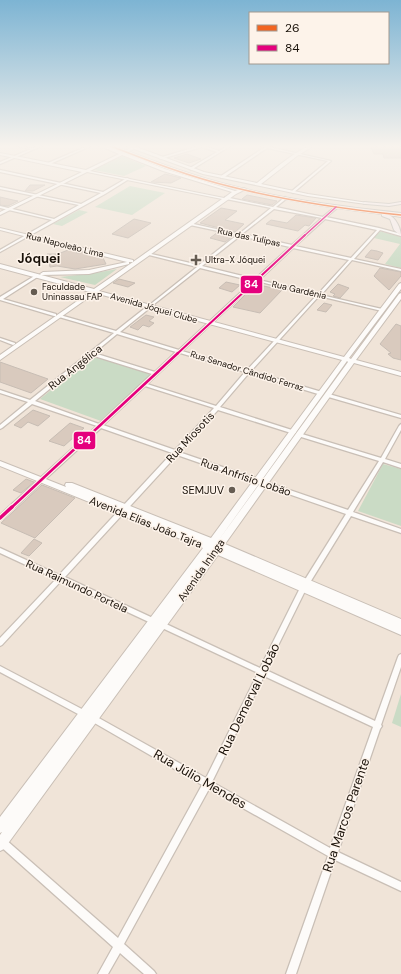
<svg xmlns="http://www.w3.org/2000/svg" width="401" height="974" font-family="'DM Sans',sans-serif">
<rect width="100%" height="100%" fill="#f0e4d8"/>
<!-- green -->
<g fill="#cadbc5">
<path d="M122,156L146,166L124,176L94,170Z"/>
<path d="M130,186L165,193L132,215L95,207Z"/>
<path d="M79,210L88,212L62,226L53,224Z"/>
<path d="M379,231L401,237V268L385,264L400,244L374,238Z"/>
<path d="M117,269L95,285L60,277L95,273Z"/>
<path d="M93,356L153,375L101,421L40,399Z"/>
<path d="M383,464L401,469V526L358,511Z"/>
<path d="M401,694V727L392,723Z"/>
</g>
<!-- building -->
<g fill="#d9cabe" stroke="#c7bdb4">
<path d="M370,145H401V158H384L383,154H374Z"/>
<path d="M187,154L201,159L189,163L174,158Z"/>
<path d="M165,174L181,178L171,183L151,182Z"/>
<path d="M30,185H45L33,191H25Z"/>
<path d="M247,195L277,201L272,205L242,199Z"/>
<path d="M0,197L13,200L18,201L8,206L0,205Z"/>
<path d="M221,208L237,211L225,220L244,224L243,225L235,232L200,223Z"/>
<path d="M296,215L316,218L309,226L305,225L298,231L266,224L271,220L287,223Z"/>
<path d="M134,219L151,223L128,238L112,234Z"/>
<path d="M218,232L230,235L233,236L225,242L210,238Z"/>
<path d="M68,250H73L77,253L82,252L103,258L106,264L75,269L57,266L50,267L47,254H58Z"/>
<path d="M371,250L377,251L383,253L378,260L365,257Z"/>
<path d="M380,268L401,272V276L389,290L374,276Z"/>
<path d="M119,279L135,283L128,287L113,283Z"/>
<path d="M226,282L240,285L232,292L219,288Z"/>
<path d="M338,284L349,288L340,298L333,296L335,294L330,292Z"/>
<path d="M259,285L282,290L260,313L233,307L246,294L249,295Z"/>
<path d="M324,303L332,305L326,312L317,310Z"/>
<path d="M146,315L154,317L149,321L154,323L149,327L143,325L138,330L130,327Z"/>
<path d="M396,324L401,326V360L393,358L388,354L391,353L380,344Z"/>
<path d="M0,362L48,379L31,393L0,382Z"/>
<path d="M33,410L50,416L38,426L28,422L21,428L14,425Z"/>
<path d="M70,423L84,428L64,446L49,441Z"/>
<path d="M26,479L34,482L21,493L13,490Z"/>
<path d="M42,485L75,498L35,538L1,523Z"/>
<path d="M34,539L42,543L29,556L21,553Z"/>
</g>
<g fill="none" stroke-linecap="round" stroke-linejoin="round">
<defs>
<g id="street">
<path d="M13,145C19,145 28,149 34,148C38,147 40,145 44,145L0,164V162L31,149Z"/>
<path d="M90,145H93L50,164L48,163Z"/>
<path d="M202,145H206L204,146L219,151L229,145H232L191,170L190,168L217,152L202,147L161,159L159,158Z"/>
<path d="M257,145L266,146L268,145L269,146V147L331,161L293,193L292,192V191L328,161L267,148L223,178H221V176L265,147Z"/>
<path d="M0,170L103,192L127,178L129,179L105,194L0,252V250L52,220L0,208V206L54,219L79,205L0,189V187L81,204L101,193L0,172Z"/>
<path d="M225,197L273,207L285,197L286,198V199L276,207L323,217L336,206L338,207L337,208L326,217L379,228L401,234V236L380,230L354,259L401,269V271L352,260L321,295L382,309V311L319,296L251,371L322,392V394H318L249,373L220,407L295,431L296,432L295,433H291L218,410L179,452L348,510L379,461L298,436L297,435L298,434H302L381,458L399,426L401,424V430L385,459L401,464V468L383,462L353,512L401,529V533L351,516L306,589L266,670L375,721L398,657L399,655L401,654V667L381,725L382,726L380,729L338,852L401,882V891L335,860L296,974H286L328,856L209,789L124,944L154,971L156,974H144L120,953L108,974H98L113,947L0,846V839L2,838L5,839L118,938L202,785L91,721L0,672V666L97,717L206,778L258,673L160,627L159,625L160,623L162,622L164,623L260,668L301,586L346,514L177,455L65,577L155,619L156,621L155,623L153,624L151,623L61,581L2,645L0,646V638L56,579L0,553V548L59,575L172,453L101,428L2,519L0,520V515L97,426L32,404L2,428L0,429V425L28,402L0,393V390L30,400L114,333L59,317V315H60L116,331L149,305H151V307L120,332L179,350L253,281L200,268L153,305L151,304L152,303L197,267L145,254L147,253L199,265L237,235L190,225L188,224L189,223L239,234L271,208L226,199L225,198ZM274,209L322,218L292,245L242,234ZM325,219L377,230L351,258L295,246ZM240,236L290,247L255,279L202,266ZM293,248L349,260L318,294L259,280ZM257,281L316,296L247,370L182,351ZM117,334L176,352L155,372L94,353ZM180,353L245,372L216,406L147,384ZM91,355L152,374L99,424L35,401ZM145,386L214,408L175,450L103,425ZM264,676L373,727L330,848L212,782Z"/>
<path d="M36,275L39,276L3,299L56,314V316H54L0,300V297Z"/>
<path d="M0,338L15,343V344L13,345L0,340Z"/>
<path d="M325,394H329L401,415V418L325,396Z"/>
</g>
<path id="secondary" d="M98,145H104L122,152L131,148L125,145H131L204,172L257,183C269,174 301,145 315,145L297,156L261,184L308,194L368,203L366,204L308,196L203,174L134,149L125,153L165,169L235,191L244,188L246,189L236,194L99,291L344,357L399,284L401,283V289L349,358L351,359L399,294L401,293V299L356,360L401,372V376L354,363L225,544L401,619V635L218,555L4,849L0,851V835L2,832L0,833V817L203,548L0,466V461L66,487L65,485L66,483H72L211,538L342,360L95,293L0,360V355L90,292L0,268V264L94,289L133,262H129V264L89,274L41,275L40,274L43,272L89,270L127,262L0,230V228L133,260V262L222,199L87,172L0,215V212L82,172L0,155V153L86,170L119,154ZM122,155L163,171L232,192L224,198L90,171ZM347,361L348,362L218,541Z"/>
<g id="primary">
<path d="M106,145H112C152,161 192,176 233,186C288,200 345,207 401,213V217L389,215C396,218 401,229 401,236L394,230L390,219L382,216V214C304,205 228,191 154,164C138,158 120,154 106,145Z"/>
<path d="M364,202L389,204L401,202V204L389,206L366,204H364Z"/>
</g>
</defs>
<!-- street casing -->
<use href="#street" stroke="#c9bfb6" stroke-width="2.5"/>
<!-- secondary casing -->
<use href="#secondary" stroke="#c9bfb6" stroke-width="2"/>
<!-- primary casing -->
<use href="#primary" stroke="#c7c2bb" stroke-width="2"/>
<!-- street -->
<use href="#street" fill="#fdfbf9" fill-rule="evenodd"/>
<!-- secondary -->
<use href="#secondary" fill="#fdfbf9" fill-rule="evenodd"/>
<!-- primary -->
<use href="#primary" fill="#f5eceb" fill-rule="evenodd"/>
<defs>
<path id="bus-1" d="M108,145C149,161 190,177 232,187C288,201 344,209 401,215"/>
<path id="bus-2-far3" d="M304,236L336,207"/>
<path id="bus-2-far2" d="M177,354L305,235"/>
<path id="bus-2-far1" d="M11,508L178,353"/>
<path id="bus-2" d="M0,518L12,507"/>
</defs>
<!-- bus-1 casing -->
<use href="#bus-1" stroke="#fdf3ea" stroke-width="3"/>
<!-- bus-2-far3 casing -->
<use href="#bus-2-far3" stroke="#fdf3ea" stroke-width="3"/>
<!-- bus-2-far2 casing -->
<use href="#bus-2-far2" stroke="#fdf3ea" stroke-width="4"/>
<!-- bus-2-far1 casing -->
<use href="#bus-2-far1" stroke="#fdf3ea" stroke-width="5"/>
<!-- bus-2 casing -->
<use href="#bus-2" stroke="#fdf3ea" stroke-width="6"/>
<!-- bus-1 -->
<use href="#bus-1" stroke="#f26522" stroke-width="1.5"/>
<!-- bus-2-far3 -->
<use href="#bus-2-far3" stroke="#e5007d" stroke-width="1.5"/>
<!-- bus-2-far2 -->
<use href="#bus-2-far2" stroke="#e5007d" stroke-width="2"/>
<!-- bus-2-far1 -->
<use href="#bus-2-far1" stroke="#e5007d" stroke-width="2.5"/>
<!-- bus-2 -->
<use href="#bus-2" stroke="#e5007d" stroke-width="3.5"/>
</g>
<!-- sky -->
<linearGradient id="sky" x2="0" y2="1"><stop stop-color="#7db4d3"/><stop offset="0.52" stop-color="#f8f3ed"/><stop offset="1" stop-color="#f8f3ed" stop-opacity="0"/></linearGradient>
<rect width="401" height="281" fill="url(#sky)"/>
<!-- markers -->
<g fill="#655c52" stroke="#fdf3ea" stroke-width="1.5">
<path d="M194 254h4v4h4v4h-4v4h-4v-4h-4v-4h4z"/>
<circle cx="34" cy="292" r="4"/>
<circle cx="232" cy="490" r="4"/>
</g>
<g text-anchor="middle" dominant-baseline="central" stroke-width="3" stroke-linejoin="round" paint-order="stroke">
<!-- far-street labels -->
<g font-size="9" fill="#1a120a" stroke="#fdf3ea">
<text transform="translate(249 237) rotate(12)">Rua das Tulipas</text>
<text transform="translate(65 245) rotate(14)">Rua Napoleão Lima</text>
<text transform="translate(299 290) rotate(13)">Rua Gardênia</text>
<text transform="translate(154 308) rotate(16)">Avenida Jóquei Clube</text>
<text transform="translate(247 371) rotate(17)">Rua Senador Cândido Ferraz</text>
</g>
<!-- far-poi labels -->
<g font-size="9" fill="#1a120a" stroke="#fdf3ea" text-anchor="start">
<text x="205" y="260">Ultra-X Jóquei</text>
<text x="42" y="287">Faculdade<tspan x="42" dy="10">Uninassau FAP</tspan></text>
</g>
<!-- street labels -->
<g font-size="11" fill="#1a120a" stroke="#fdf3ea">
<text transform="translate(75 367) rotate(-38)">Rua Angélica</text>
<text transform="translate(190 437) rotate(-47)">Rua Miosotis</text>
<text transform="translate(246 477) rotate(19)">Rua Anfrísio Lobão</text>
<text transform="translate(146 522) rotate(22)">Avenida Elias João Tajra</text>
<text transform="translate(201 570) rotate(-55)">Avenida Ininga</text>
<text transform="translate(77 586) rotate(25)">Rua Raimundo Portela</text>
</g>
<!-- poi labels -->
<g font-size="11" fill="#1a120a" stroke="#fdf3ea" text-anchor="end">
<text x="224" y="490">SEMJUV</text>
</g>
<!-- far-district labels -->
<g font-size="13" font-weight="bold" fill="#1a120a" stroke="#fdf3ea">
<text x="39" y="258">Jóquei</text>
</g>
<!-- near-street labels -->
<g font-size="13" fill="#1a120a" stroke="#fdf3ea">
<text transform="translate(249 699) rotate(-64)">Rua Demerval Lobão</text>
<text transform="translate(200 779) rotate(30)">Rua Júlio Mendes</text>
<text transform="translate(346 815) rotate(-71)">Rua Marcos Parente</text>
</g>
</g>
<g stroke="#fdf3ea" stroke-width="1.5">
<rect x="240" y="275" width="23" height="19" rx="4" fill="#e5007d"/>
<rect x="73" y="431" width="23" height="19" rx="4" fill="#e5007d"/>
</g>
<g font-size="11" text-anchor="middle" font-weight="bold" fill="#fff">
<text x="251" y="288">84</text>
<text x="84" y="444">84</text>
</g>
<!-- legend -->
<rect x="249" y="12" width="140" height="52" fill="#fdf3ea" stroke="#a29990"/>
<rect x="257" y="25" width="20" height="6" fill="#f26522" stroke="#a29990"/>
<text x="285" y="32" font-size="12" fill="#1a120a">26</text>
<rect x="257" y="45" width="20" height="6" fill="#e5007d" stroke="#a29990"/>
<text x="285" y="52" font-size="12" fill="#1a120a">84</text>
</svg>
